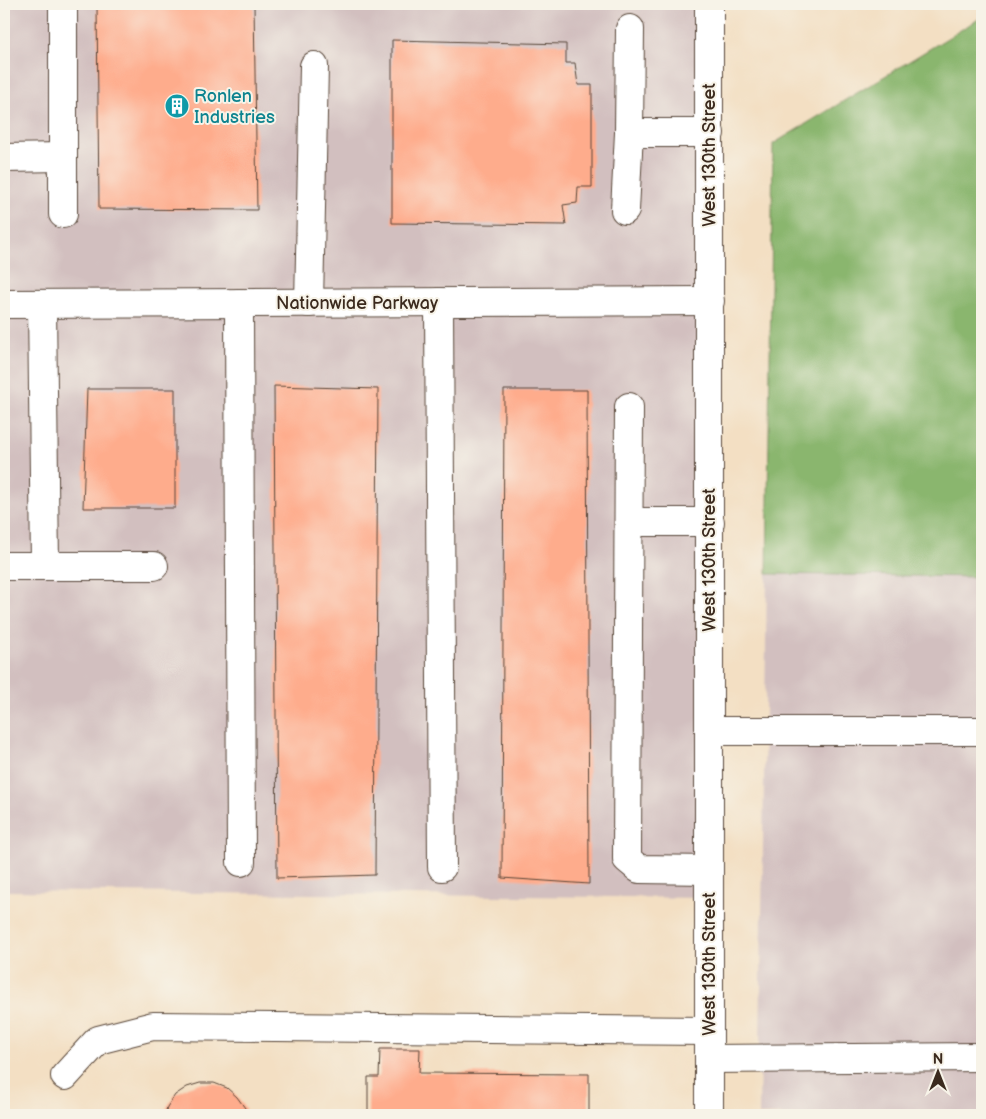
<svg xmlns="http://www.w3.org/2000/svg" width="986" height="1119" font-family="'Balsamiq Sans',sans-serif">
<rect width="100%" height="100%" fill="#f7f3e8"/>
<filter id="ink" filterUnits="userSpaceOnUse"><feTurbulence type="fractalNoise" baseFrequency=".02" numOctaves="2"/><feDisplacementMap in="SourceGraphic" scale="10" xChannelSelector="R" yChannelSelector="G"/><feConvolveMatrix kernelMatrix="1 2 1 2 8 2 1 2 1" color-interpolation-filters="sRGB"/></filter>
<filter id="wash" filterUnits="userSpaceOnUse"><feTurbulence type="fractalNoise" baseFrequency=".0096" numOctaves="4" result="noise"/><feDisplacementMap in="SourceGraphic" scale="20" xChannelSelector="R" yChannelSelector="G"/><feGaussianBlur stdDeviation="1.12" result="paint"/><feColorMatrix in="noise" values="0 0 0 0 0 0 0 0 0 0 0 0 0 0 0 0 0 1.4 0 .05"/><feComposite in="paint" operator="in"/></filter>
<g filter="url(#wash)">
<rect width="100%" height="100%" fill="#f3dfc3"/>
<!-- industrial -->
<g fill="#d2bfbf">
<path d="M4,4H707L709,898L4,891Z"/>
<path d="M767,574L982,577V1115H759Z"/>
</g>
<!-- forest -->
<path fill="#8ab66e" stroke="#627046" d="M982,17V577L767,574L773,144Z"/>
<g id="blocks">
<!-- building -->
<g fill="#feac8c">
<path d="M97,4H254L257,210L99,209Z"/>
<path d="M392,40L566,44V63H575L578,85H592V187H578L577,203L563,205L566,225L392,223Z"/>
<path d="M274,386L378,389L375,875L277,878Z"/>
<path d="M87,389H175V508H83Z"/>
<path d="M504,390H587L589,884L502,878Z"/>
<path d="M380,1049H420L419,1073L589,1074V1115H368V1077H379Z"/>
<path d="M200,1083H214L227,1088L237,1097L245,1108L246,1115H165L167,1107L175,1095L187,1087Z"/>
</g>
</g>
</g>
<g filter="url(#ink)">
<use href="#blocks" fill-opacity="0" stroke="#574537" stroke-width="1"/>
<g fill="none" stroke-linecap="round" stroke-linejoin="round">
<defs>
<g id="minor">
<path d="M63,4V214"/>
<path d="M630,29L629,133H710"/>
<path d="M4,158L63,157"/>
<path d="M625,210L629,133"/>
<path d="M439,302L442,867"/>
<path d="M239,303L241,862"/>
<path d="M309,303L314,66"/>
<path d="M4,304L710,301"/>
<path d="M42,304L45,566"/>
<path d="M629,407L627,859L639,869L709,870"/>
<path d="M629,522H710"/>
<path d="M4,566H154"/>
<path d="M709,731H982"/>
<path d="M709,1059L982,1057"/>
<path d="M65,1076L98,1040L153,1026L709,1031"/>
</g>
<path id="major" d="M709,1115V4"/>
</defs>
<!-- minor casing -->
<use href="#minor" stroke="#574537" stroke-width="30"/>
<!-- major casing -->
<use href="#major" stroke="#574537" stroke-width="30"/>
<!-- minor -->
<use href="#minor" stroke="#fff" stroke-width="28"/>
<!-- major -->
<use href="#major" stroke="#fff" stroke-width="28"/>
</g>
</g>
<!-- icons -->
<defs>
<symbol id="building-disc" viewBox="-11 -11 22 22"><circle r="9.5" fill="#0f9aa8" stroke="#f7f3e8"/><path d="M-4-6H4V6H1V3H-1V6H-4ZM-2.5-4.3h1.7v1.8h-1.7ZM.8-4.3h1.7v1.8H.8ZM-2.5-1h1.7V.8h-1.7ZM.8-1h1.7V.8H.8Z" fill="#fff"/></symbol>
</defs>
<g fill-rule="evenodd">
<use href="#building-disc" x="163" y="92" width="28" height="28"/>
</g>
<g text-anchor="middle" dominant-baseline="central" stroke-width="4" stroke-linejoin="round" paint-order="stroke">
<!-- culture labels -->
<g font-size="18" fill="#0d838f" stroke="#f7f3e8" text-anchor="start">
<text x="194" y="96">Ronlen<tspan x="194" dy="21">Industries</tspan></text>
</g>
<!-- street labels -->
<g font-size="18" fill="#3b2a1e" stroke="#f7f3e8">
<text transform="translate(709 155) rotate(-90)">West 130th Street</text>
<text x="357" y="303">Nationwide Parkway</text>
<text transform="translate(709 560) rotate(-90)">West 130th Street</text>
<text transform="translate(709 964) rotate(-90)">West 130th Street</text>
</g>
</g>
<!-- margin -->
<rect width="986" height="1119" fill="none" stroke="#f7f3e8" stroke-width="20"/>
<!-- north arrow -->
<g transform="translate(938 1072)" stroke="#f7f3e8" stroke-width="4" paint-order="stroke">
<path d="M0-4L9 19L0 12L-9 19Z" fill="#3b2a1e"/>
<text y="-8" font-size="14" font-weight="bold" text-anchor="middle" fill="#3b2a1e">N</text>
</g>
</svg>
